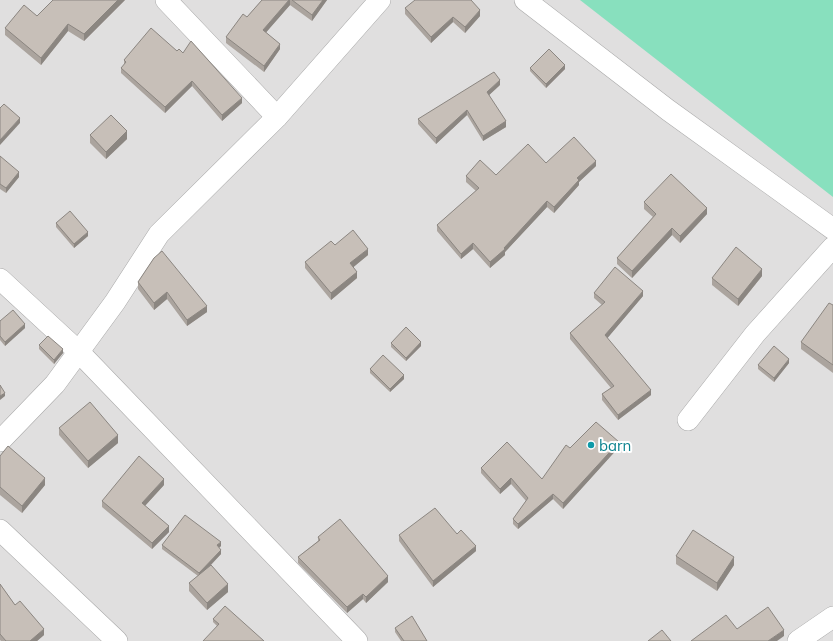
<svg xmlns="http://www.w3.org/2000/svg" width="833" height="641" font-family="Mulish,sans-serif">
<rect width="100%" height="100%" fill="#f2efe9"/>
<!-- residential -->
<rect fill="#e0dfdf" x="0" y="0" width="833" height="641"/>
<!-- pitch -->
<path fill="#88e0be" d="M580,0H833V197Z"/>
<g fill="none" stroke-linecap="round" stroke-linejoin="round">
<defs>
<g id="minor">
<path d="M166,0L277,117"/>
<path d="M525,0L668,110L833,229"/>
<path d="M0,279L78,351L357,641"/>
<path d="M688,420L755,334L833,247"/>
<path d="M0,441L55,384L115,302L159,234L277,117L380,0"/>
<path d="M0,530L117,641"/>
<path d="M798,641L833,617"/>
</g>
</defs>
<!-- minor casing -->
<use href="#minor" stroke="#a9a9a9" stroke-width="22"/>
<!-- minor -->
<use href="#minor" stroke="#fff" stroke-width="21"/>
</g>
<!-- wall -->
<g fill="#aba49e">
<path d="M125,0L84,41L68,31L41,65L5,35V28L37,16Z"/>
<path d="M262,0H327L312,21L290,5L266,32L280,49L264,72L226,43V37L247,17Z"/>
<path d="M405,8L480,16L465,33L453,22L431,43L405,14Z"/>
<path d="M177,51L183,53L242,103L222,121L192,86L165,113L121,73V68L124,65V60Z"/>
<path d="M530,68L565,69L546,88L530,71Z"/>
<path d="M500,85L489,95L506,127L483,141L467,115L436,144L418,124V119Z"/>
<path d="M90,135L127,139L106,159L90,143Z"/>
<path d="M0,156L19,177L6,193L0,189Z"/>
<path d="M596,166L579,182V185L554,213L547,207L505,252V255L490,268L473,249L461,259L437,231V225L476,191L466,182V176L496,175Z"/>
<path d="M644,202L707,214L680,243L672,235L632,278L617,264V258L653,217L644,209Z"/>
<path d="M56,223L88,236L74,248L56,227Z"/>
<path d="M335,245L368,255L353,267L357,278L331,300L305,268V262Z"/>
<path d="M154,258L207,312L187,326L167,299L154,310L138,289V282Z"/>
<path d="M762,276L738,306L712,285V278Z"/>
<path d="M594,293L643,296L607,338L651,395L618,420L602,400V394L611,388L570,339V333L602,305L594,298Z"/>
<path d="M833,305V373L801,349V342Z"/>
<path d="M0,321L25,328L5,346L0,340Z"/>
<path d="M391,343L421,346L406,361L391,347Z"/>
<path d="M39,345L63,353L54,364L39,349Z"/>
<path d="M789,363L774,382L758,369V365Z"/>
<path d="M370,369L404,379L390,392L370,373Z"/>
<path d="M59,428L118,443L88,468L59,435Z"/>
<path d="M619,447L563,509L553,499L518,529L513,524V519L526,501L511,484L500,494L481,473V468L542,479L570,448Z"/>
<path d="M0,456L45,485L22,513L0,495Z"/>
<path d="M164,485L145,506L169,532L152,549L102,507V501Z"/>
<path d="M457,534L476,551L433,587L399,541V535Z"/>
<path d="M318,537L388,582L366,603L363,599L347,613L298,563V557L318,541Z"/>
<path d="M162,545L221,546L219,548L221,554L211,565L228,592L207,610L189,591V583L198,576L162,549Z"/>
<path d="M676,556L734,565L717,591L676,564Z"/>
<path d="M0,584L15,605L44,635L37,641H1L0,640Z"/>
<path d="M213,619L264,641L217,626L213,622Z"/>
<path d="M395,628L427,641H401L395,632Z"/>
</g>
<!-- shaded-wall -->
<g fill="#8b8681">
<path d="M118,0H125L84,41V34Z"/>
<path d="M289,0H290V5L263,36V30Z"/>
<path d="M323,0H327L312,21V15Z"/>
<path d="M480,10V16L465,33V27Z"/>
<path d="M453,17V22L431,43V37Z"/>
<path d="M68,24V31L41,65V58Z"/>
<path d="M280,44V49L264,72V66Z"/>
<path d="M565,65V69L546,88V84Z"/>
<path d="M500,80V85L487,97V92Z"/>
<path d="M192,81V86L165,113V107Z"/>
<path d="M242,98V103L222,121V115Z"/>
<path d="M467,110V115L436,144V138Z"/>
<path d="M20,118V123L0,145V140Z"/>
<path d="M506,121V127L483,141V136Z"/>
<path d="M127,131V139L106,159V152Z"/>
<path d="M596,161V166L579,182V185L554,213V207L577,178Z"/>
<path d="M19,172V177L6,193V188Z"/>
<path d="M547,201V207L505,252V255L490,268V262Z"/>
<path d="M707,208V214L680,243V236Z"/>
<path d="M672,228V235L632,278V271Z"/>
<path d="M88,232V236L74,248V244Z"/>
<path d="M473,243V249L461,259V254Z"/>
<path d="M368,249V255L350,270V263Z"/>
<path d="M762,269V276L738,306V299Z"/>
<path d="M357,272V278L331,300V293Z"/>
<path d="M643,291V296L605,341V335Z"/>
<path d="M167,292V299L154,310V303Z"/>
<path d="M207,306V312L187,326V320Z"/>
<path d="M25,324V328L5,346V342Z"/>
<path d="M421,342V346L406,361V358Z"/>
<path d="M63,349V353L54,364V360Z"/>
<path d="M789,359V363L774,382V378Z"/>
<path d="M404,375V379L390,392V389Z"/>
<path d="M651,390V395L618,420V415Z"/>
<path d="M5,393V396L0,400V396Z"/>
<path d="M118,435V443L88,468V461Z"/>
<path d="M619,442V447L563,509V503Z"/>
<path d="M45,478V485L22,513V506Z"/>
<path d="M511,478V484L500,494V489Z"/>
<path d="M164,479V485L142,509V503Z"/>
<path d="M553,494V499L518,529V524Z"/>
<path d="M169,526V532L152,549V543Z"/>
<path d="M221,542V546L217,549V545Z"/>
<path d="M476,546V551L433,587V581Z"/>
<path d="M221,550V554L199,577V573Z"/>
<path d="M734,557V565L717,591V583Z"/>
<path d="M388,576V582L366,603V597Z"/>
<path d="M228,584V592L207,610V603Z"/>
<path d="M363,594V599L347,613V607Z"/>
<path d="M44,629V635L37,641H30Z"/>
<path d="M784,630V636L777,641H768Z"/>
</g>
<!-- building -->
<g fill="#c7bfb8" stroke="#8b8681">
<path d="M53,0H118L84,34L68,24L41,58L5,28L24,5L37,16Z"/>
<path d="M262,0H289L263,30L280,44L264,66L226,37L243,14L247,17Z"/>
<path d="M292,0H323L312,15Z"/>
<path d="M415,0H471L480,10L465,27L453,17L431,37L405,8Z"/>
<path d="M151,28L177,51L179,49L183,53L191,41L242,98L222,115L192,81L165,107L121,68L126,62L124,60Z"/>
<path d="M549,49L565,65L546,84L530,68Z"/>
<path d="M494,72L500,80L487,92L506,121L483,136L467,110L436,138L418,119Z"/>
<path d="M4,104L20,118L0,140V108Z"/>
<path d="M111,115L127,131L106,152L90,135Z"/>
<path d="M574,137L596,161L577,178L579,180L554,207L547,201L504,248L505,249L490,262L473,243L461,254L437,225L479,188L466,176L480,160L496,175L528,144L546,163Z"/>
<path d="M0,156L19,172L6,188L0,184Z"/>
<path d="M671,174L707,208L680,236L672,228L632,271L617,258L656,214L644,202Z"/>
<path d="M70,211L88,232L74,244L56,223Z"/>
<path d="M353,230L368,249L350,263L357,272L331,293L305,262L331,241L335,245Z"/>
<path d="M736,247L762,269L738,299L712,278Z"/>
<path d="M162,251L207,306L187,320L167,292L154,303L138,282L154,258Z"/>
<path d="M615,267L643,291L605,335L651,390L618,415L602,394L614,386L570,333L605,302L594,293Z"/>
<path d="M829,303L833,305V365L801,342Z"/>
<path d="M13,310L25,324L5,342L0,336V321Z"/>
<path d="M406,327L421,342L406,358L391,343Z"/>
<path d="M48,336L63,349L54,360L39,345Z"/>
<path d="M774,346L789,359L774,378L758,365Z"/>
<path d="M383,355L404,375L390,389L370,369Z"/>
<path d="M0,385L5,393L0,396Z"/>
<path d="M90,402L118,435L88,461L59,428Z"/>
<path d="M596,422L619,442L563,503L553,494L518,524L513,519L528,498L511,478L500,489L481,468L507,442L542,479L566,445L570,448Z"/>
<path d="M8,446L45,478L22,506L0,487V456Z"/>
<path d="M139,456L164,479L142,503L169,526L152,543L102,501Z"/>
<path d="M435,508L457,534L461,530L476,546L433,581L399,535Z"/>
<path d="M185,515L221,542L217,545L221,550L199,573L162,545Z"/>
<path d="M340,519L388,576L366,597L363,594L347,607L298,557L320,540L318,537Z"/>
<path d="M693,530L734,557L717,583L676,556Z"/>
<path d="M211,565L228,584L207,603L189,583Z"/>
<path d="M0,584L15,605L20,601L44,629L30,641H6L0,634Z"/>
<path d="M225,606L264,641H203L219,624L213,619Z"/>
<path d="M768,607L784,630L768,641H691L726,615L737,629Z"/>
<path d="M412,616L427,641H404L395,628Z"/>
<path d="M662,630L671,641H648Z"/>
</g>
<!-- markers -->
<circle fill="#0f9aa8" stroke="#fff" stroke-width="1.5" cx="591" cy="445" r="4"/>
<g text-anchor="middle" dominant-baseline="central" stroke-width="4" stroke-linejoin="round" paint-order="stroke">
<!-- culture labels -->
<g font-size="15" fill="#0d838f" stroke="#fff" text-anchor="start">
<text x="599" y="445">barn</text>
</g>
</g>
</svg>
